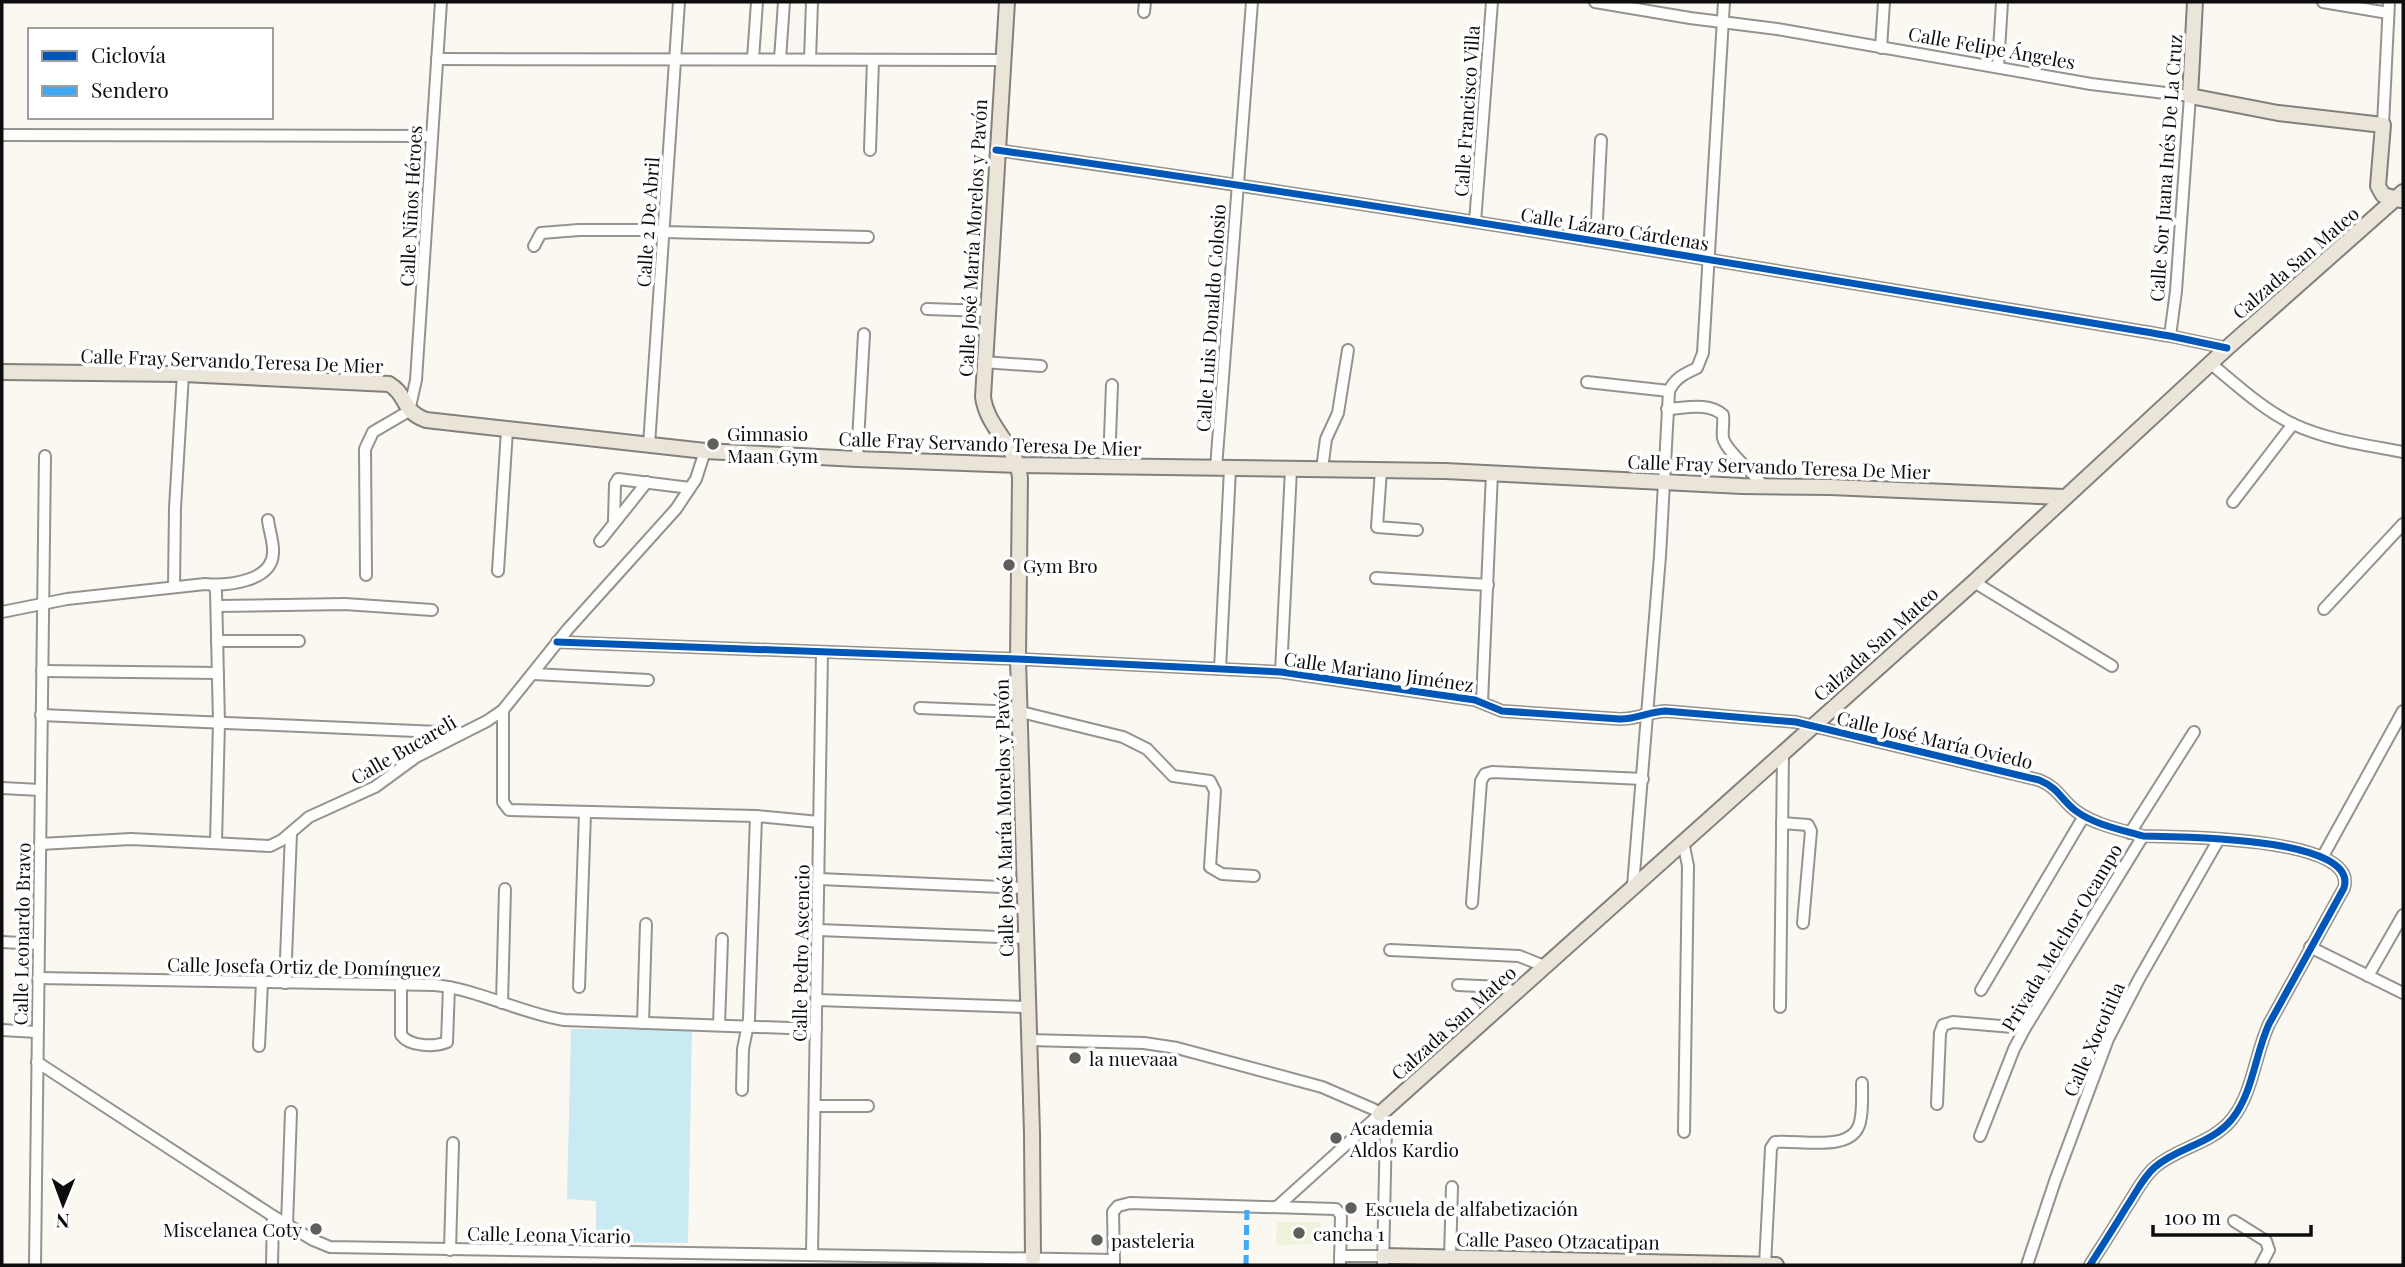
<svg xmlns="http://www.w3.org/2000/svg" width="2405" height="1267" font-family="'Playfair Display',serif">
<rect width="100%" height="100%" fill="#fbf8f1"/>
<!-- pitch -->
<path fill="#eff3db" d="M1277,1222H1321L1320,1244L1276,1245Z"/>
<!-- water -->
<path fill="#c9e9f3" d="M571,1029L692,1030L688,1243L596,1242V1201L567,1199Z"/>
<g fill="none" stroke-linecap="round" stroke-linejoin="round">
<!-- minor-tunnel -->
<path stroke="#d7d5cf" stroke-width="10" stroke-dasharray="10 5" stroke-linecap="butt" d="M1110,457V438"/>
<defs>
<g id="minor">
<path d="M1595,2L1690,18L1777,29L2091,84L2190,96L2176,291L2170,336"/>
<path d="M2323,2L2388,13"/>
<path d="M1144,12L1145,2"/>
<path d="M1881,48L1884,2"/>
<path d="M437,59L1002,60"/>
<path d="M753,59L757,2"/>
<path d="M780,59L784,2"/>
<path d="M810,59L812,2"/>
<path d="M1998,67L2002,2"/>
<path d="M2383,125L2389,2"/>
<path d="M2,135L432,136"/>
<path d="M870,150L873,60"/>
<path d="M996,150C1389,205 1779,271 2170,336L2227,348"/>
<path d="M1475,222L1492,2"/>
<path d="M1596,240L1601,140"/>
<path d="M534,246L541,233L579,230H655L664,232L868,237"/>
<path d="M927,309L986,311"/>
<path d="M983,362L1041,366"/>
<path d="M2210,363C2237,385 2262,409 2293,424C2327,440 2366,445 2403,452"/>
<path d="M1587,382L1669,391"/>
<path d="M1667,409C1686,408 1709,402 1723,415C1724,423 1722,431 1723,438C1727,453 1755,473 1764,487"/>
<path d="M1110,438L1112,385"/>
<path d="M649,445L679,2"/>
<path d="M857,459L864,334"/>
<path d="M1216,468L1252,2"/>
<path d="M1322,469L1326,439L1338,413L1348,350"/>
<path d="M1381,470L1377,527L1417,530"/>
<path d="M2233,502L2293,424"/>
<path d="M614,521L615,484L618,479L690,488"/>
<path d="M600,541L647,482"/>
<path d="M498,571L507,430"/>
<path d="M366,575L365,449L373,432L409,411L416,380L441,2"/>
<path d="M1376,578L1488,585"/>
<path d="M1974,582L2112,666"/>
<path d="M214,586L216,591L219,723L216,842"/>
<path d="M174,587L175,508L183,374"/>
<path d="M217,606L345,604L432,610"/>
<path d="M2324,609L2403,524"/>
<path d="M2,612L67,599L205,584C226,586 272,582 273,553C274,543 269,530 268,520"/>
<path d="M217,641H299"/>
<path d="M557,642L1018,659L1281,672L1475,700L1502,711L1620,719C1638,719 1648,712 1665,711L1796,722L2039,780C2059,788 2061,800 2076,811C2095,825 2122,830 2143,836C2174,837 2360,836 2344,888L2269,1024C2255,1054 2253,1093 2232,1119C2212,1144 2178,1147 2155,1167C2143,1177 2136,1193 2127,1206C2115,1226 2102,1246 2090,1265"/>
<path d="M1220,669L1230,469"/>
<path d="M42,671L218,673"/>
<path d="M1281,672L1291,469"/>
<path d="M534,674L648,680"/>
<path d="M1482,702L1492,473"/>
<path d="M920,708L1021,712L1123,737L1147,749L1173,776L1210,781L1215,791L1210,867L1222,874L1254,876"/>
<path d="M503,710V802L509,810L756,816L819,822"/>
<path d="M41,715L462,733"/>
<path d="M2,788L40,790"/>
<path d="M1782,823L1808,825L1811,831L1803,923"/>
<path d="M2130,833L2194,732"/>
<path d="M1683,841L1688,866L1684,1132"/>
<path d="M40,844L131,839L270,846L282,840L309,817L375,787L416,757L487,721L503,710L568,629L676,509L696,479L705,451"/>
<path d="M2323,856L2403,711"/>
<path d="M819,879L1025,888"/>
<path d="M1633,886L1660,556L1669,391C1675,378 1684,374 1697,368L1703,353L1724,2"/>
<path d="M1472,903L1481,781L1485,774L1492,772L1643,779"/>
<path d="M818,930L1026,938"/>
<path d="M2,942L38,944"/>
<path d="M2310,947L2403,993"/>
<path d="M1390,950L1519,956L1544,966"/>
<path d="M2368,976L2403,915"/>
<path d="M38,978L435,985C480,990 520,1013 564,1020L816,1029"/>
<path d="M285,983L291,833"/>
<path d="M401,984V1035C410,1047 435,1047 447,1042L449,987"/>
<path d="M1458,985L1501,987L1514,992"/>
<path d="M579,987L585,813"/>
<path d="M1981,990L2084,816"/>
<path d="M817,1000L1027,1007"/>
<path d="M502,1003L505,889"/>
<path d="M1780,1007L1783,753"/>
<path d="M643,1023L646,924"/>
<path d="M719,1025L722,939"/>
<path d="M2,1030L37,1032"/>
<path d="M1029,1040L1144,1043L1177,1048L1322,1087L1373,1109L1380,1114L1386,1126L1383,1265"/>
<path d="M259,1046L262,982"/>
<path d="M37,1062L273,1216L313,1240L330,1247L1114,1260"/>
<path d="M742,1090L743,1049L749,1019L756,816"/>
<path d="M1937,1104L1940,1033L1943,1025L1953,1022L2025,1028"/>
<path d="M815,1106H868"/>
<path d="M1980,1136L2014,1049L2025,1028L2143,836"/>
<path d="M1278,1206L1380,1114"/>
<path d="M2234,1221L2266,1241L2269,1250L2261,1265"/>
<path d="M287,1225L291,1112"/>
<path d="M450,1250L453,1143"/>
<path d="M812,1255L822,652"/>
<path d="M1340,1256H1383"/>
<path d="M1450,1257L1452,1187"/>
<path d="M35,1265L45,456"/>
<path d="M272,1265L273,1216"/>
<path d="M1114,1265L1113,1212L1118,1206L1130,1203L1336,1209L1341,1215L1340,1265"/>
<path d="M1765,1265L1771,1148L1775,1142C1798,1139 1853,1154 1860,1122C1863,1110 1862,1096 1862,1083"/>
<path d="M2027,1265L2055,1181L2108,1039L2139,979L2219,839"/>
</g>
<g id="major">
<path d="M1007,2L983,397C987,428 1017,446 1020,478L1018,659L1032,1133L1033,1259"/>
<path d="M2195,2L2190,96L2278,113L2383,125L2378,186L2383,195L2401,200"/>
<path d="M2,372L183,374L389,384C408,395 401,411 426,420L705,451L857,459L1019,465L1445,471L1742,486L1830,487L2064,497"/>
<path d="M1380,1114L1974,582L2227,348L2403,192"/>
<path d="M1383,1256L1776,1265"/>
</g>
</defs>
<!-- minor casing -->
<use href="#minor" stroke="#949390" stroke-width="14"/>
<!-- major casing -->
<use href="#major" stroke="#81807d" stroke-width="18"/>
<!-- minor -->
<use href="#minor" stroke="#fefefd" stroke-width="10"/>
<!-- major -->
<use href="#major" stroke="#ebe4d9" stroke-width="14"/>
<!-- quiet -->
<path stroke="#3fa9f5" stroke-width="5" stroke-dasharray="10 5" stroke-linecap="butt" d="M1246,1265L1247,1206"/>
<defs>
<g id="cycleway">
<path d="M996,150C1389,205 1779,271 2170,336L2227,348"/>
<path d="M557,642L1018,659L1281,672L1475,700L1502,711L1620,719C1638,719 1648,712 1665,711L1796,722L2039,780C2059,788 2061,800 2076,811C2095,825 2122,830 2143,836C2174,837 2360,836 2344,888L2269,1024C2255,1054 2253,1093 2232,1119C2212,1144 2178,1147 2155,1167C2143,1177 2136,1193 2127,1206C2115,1226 2102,1246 2090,1265"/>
</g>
</defs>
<!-- cycleway casing -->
<use href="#cycleway" stroke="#fff" stroke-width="11"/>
<!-- cycleway -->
<use href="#cycleway" stroke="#0057b8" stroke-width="7"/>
</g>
<!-- markers -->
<g fill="#605f5d" stroke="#fff" stroke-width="2.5">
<circle cx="713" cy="444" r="7"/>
<circle cx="1009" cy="565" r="7"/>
<circle cx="1075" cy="1058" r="7"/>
<circle cx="1336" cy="1138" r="7"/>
<circle cx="1351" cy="1208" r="7"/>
<circle cx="316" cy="1229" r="7"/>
<circle cx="1299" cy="1233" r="7"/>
<circle cx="1097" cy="1240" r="7"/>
</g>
<g text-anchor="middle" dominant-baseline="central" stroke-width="7" stroke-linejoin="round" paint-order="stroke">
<!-- street labels -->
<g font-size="19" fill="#0d0d0d" stroke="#fff">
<text transform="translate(1992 47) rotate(10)">Calle Felipe Ángeles</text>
<text transform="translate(1466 111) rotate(-86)">Calle Francisco Villa</text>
<text transform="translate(2165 168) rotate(-86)">Calle Sor Juana Inés De La Cruz</text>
<text transform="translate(410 206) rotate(-87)">Calle Niños Héroes</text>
<text transform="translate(647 222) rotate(-86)">Calle 2 De Abril</text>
<text transform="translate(1615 228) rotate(9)">Calle Lázaro Cárdenas</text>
<text transform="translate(972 238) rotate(-87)">Calle José María Morelos y Pavón</text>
<text transform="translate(2295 262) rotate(-41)">Calzada San Mateo</text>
<text transform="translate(1210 318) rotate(-86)">Calle Luis Donaldo Colosio</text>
<text transform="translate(232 360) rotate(2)">Calle Fray Servando Teresa De Mier</text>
<text transform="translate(990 443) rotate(2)">Calle Fray Servando Teresa De Mier</text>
<text transform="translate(1779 466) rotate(2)">Calle Fray Servando Teresa De Mier</text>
<text transform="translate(1875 643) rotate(-42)">Calzada San Mateo</text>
<text transform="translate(1379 671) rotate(8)">Calle Mariano Jiménez</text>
<text transform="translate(1935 739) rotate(13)">Calle José María Oviedo</text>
<text transform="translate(403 749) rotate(-30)">Calle Bucareli</text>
<text transform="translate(1003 818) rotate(-91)">Calle José María Morelos y Pavón</text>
<text transform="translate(21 934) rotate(-89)">Calle Leonardo Bravo</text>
<text transform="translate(2061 937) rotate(-59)">Privada Melchor Ocampo</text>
<text transform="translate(800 953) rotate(-89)">Calle Pedro Ascencio</text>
<text transform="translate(304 966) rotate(1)">Calle Josefa Ortiz de Domínguez</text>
<text transform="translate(1453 1022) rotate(-42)">Calzada San Mateo</text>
<text transform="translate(2093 1039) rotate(-66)">Calle Xocotitla</text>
<text transform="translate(549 1234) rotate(1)">Calle Leona Vicario</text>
<text transform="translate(1558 1240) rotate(1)">Calle Paseo Otzacatipan</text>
</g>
<!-- poi labels -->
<g font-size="19" fill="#0d0d0d" stroke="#fff" text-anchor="start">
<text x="727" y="433">Gimnasio<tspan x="727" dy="22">Maan Gym</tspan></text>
<text x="1023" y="565">Gym Bro</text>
<text x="1089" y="1058">la nuevaaa</text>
<text x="1350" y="1127">Academia<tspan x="1350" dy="22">Aldos Kardio</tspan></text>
<text x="1365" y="1208">Escuela de alfabetización</text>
<text x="302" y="1229" text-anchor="end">Miscelanea Coty</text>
<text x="1313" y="1233">cancha 1</text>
<text x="1111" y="1240">pasteleria</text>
</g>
</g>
<!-- border -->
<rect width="2405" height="1267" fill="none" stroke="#0d0d0d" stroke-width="7"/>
<!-- legend -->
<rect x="28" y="28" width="245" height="91" fill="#ffffff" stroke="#9e9e9e" stroke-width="2"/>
<rect x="42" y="51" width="35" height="10" fill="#0057b8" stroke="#9e9e9e" stroke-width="2"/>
<text x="91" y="63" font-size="21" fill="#0d0d0d">Ciclovía</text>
<rect x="42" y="86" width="35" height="10" fill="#3fa9f5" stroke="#9e9e9e" stroke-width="2"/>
<text x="91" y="98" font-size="21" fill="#0d0d0d">Sendero</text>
<!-- north arrow -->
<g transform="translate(63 1204) rotate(181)" stroke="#ffffff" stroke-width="5" paint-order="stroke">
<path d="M0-5L12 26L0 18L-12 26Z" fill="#0d0d0d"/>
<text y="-10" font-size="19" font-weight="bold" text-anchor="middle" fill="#0d0d0d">N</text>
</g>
<!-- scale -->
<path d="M2153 1225v10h158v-10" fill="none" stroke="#0d0d0d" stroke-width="3.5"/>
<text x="2164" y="1225" font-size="21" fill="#0d0d0d" stroke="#ffffff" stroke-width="5" paint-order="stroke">100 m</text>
</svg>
